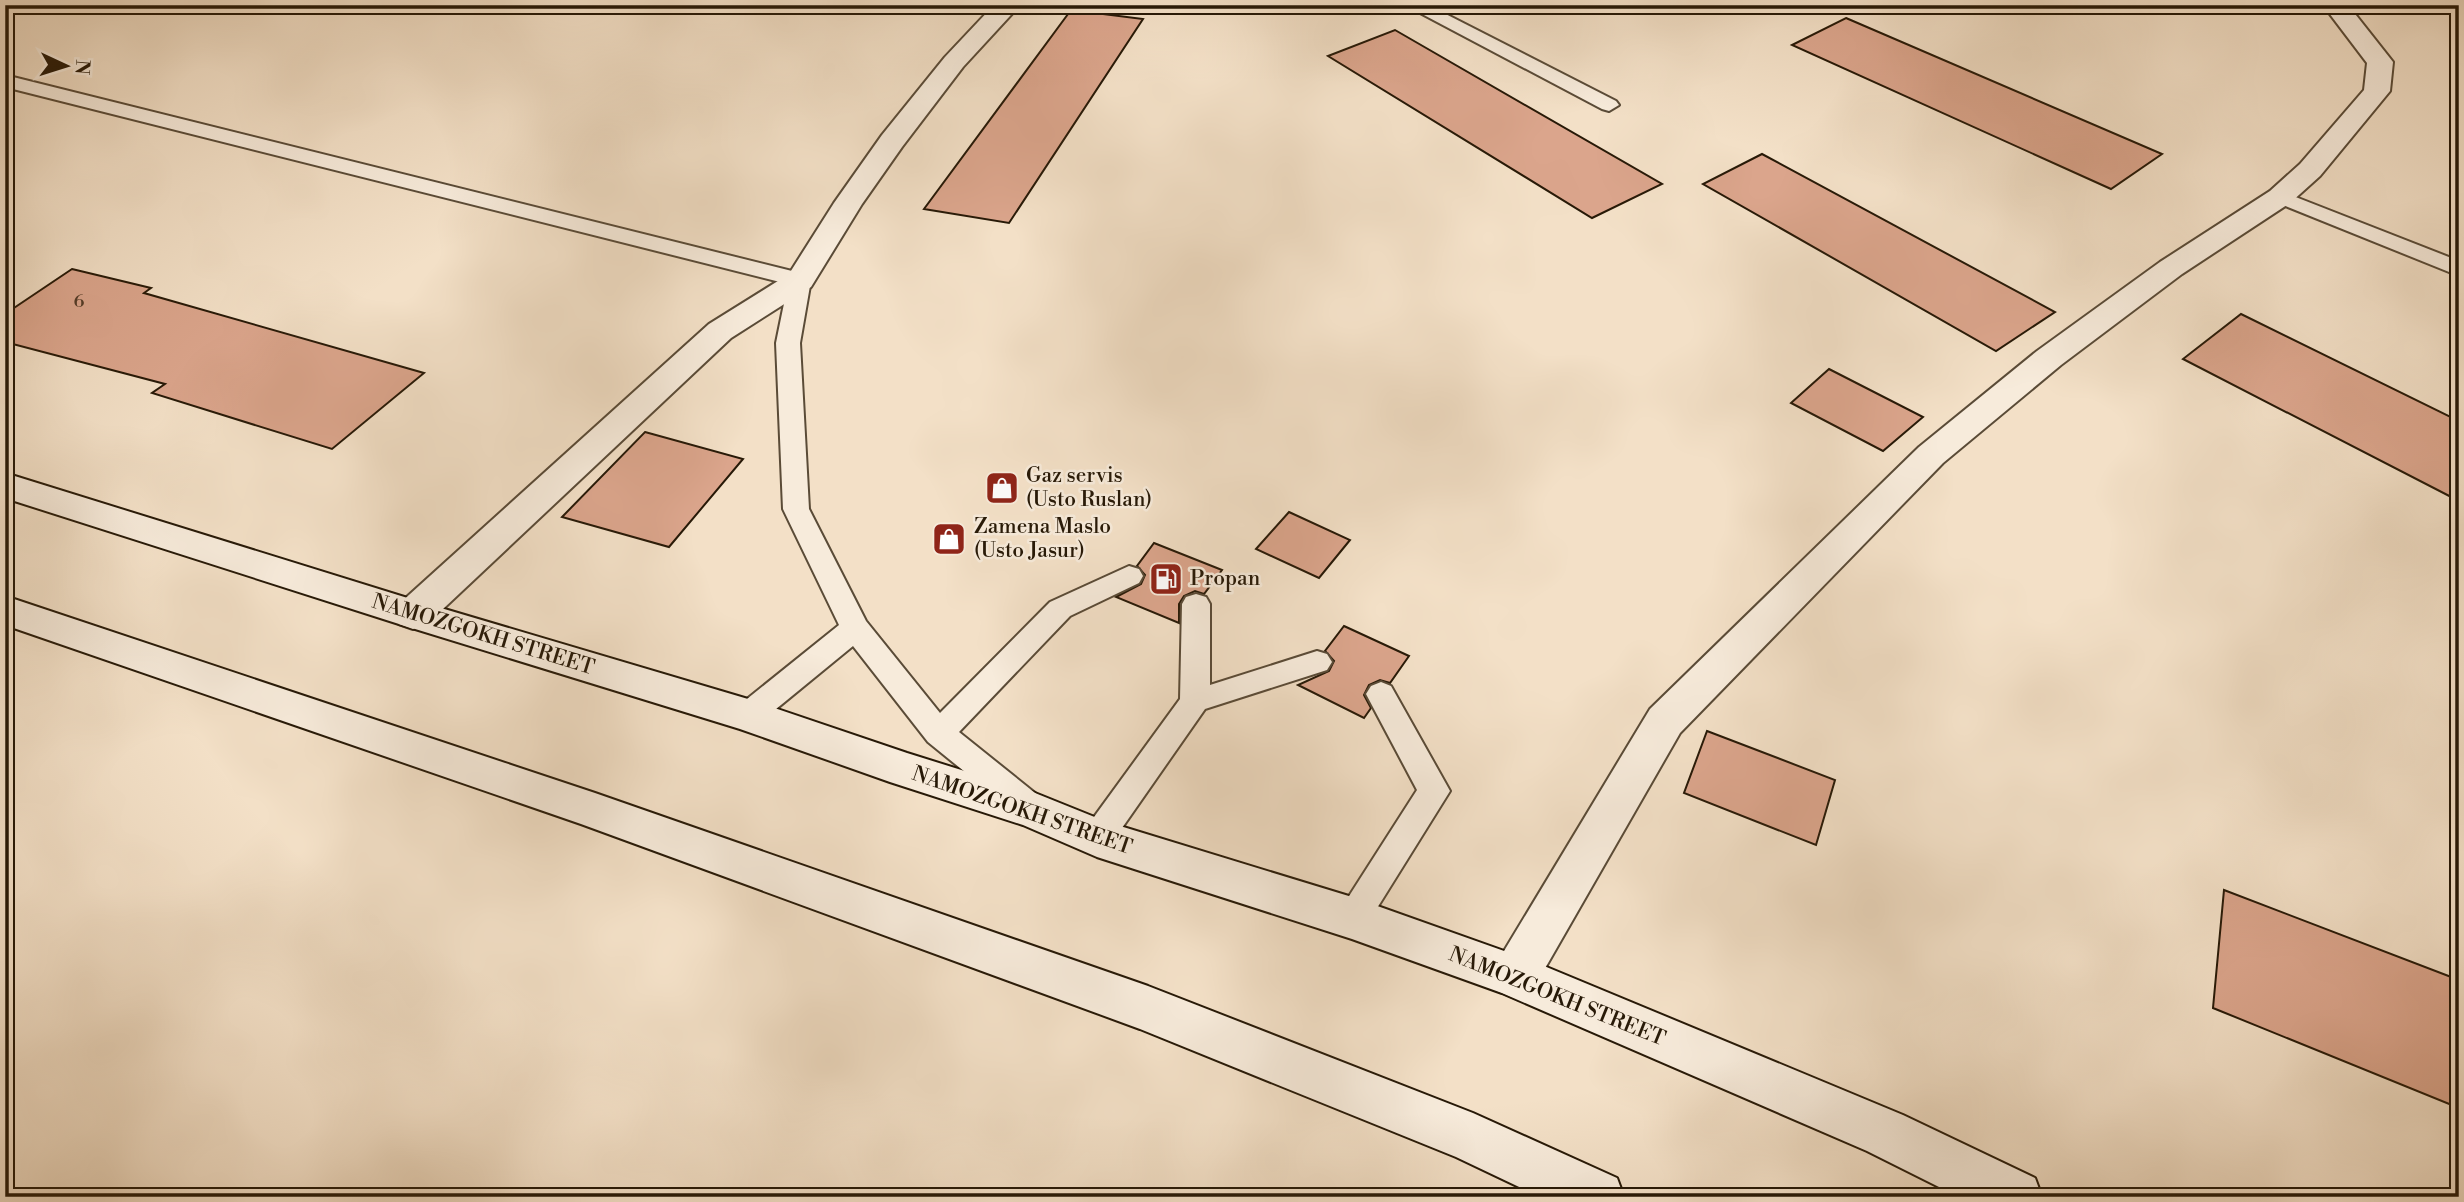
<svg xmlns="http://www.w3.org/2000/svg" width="2464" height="1202" font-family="'Libre Bodoni',serif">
<rect width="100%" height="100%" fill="#f3e0c7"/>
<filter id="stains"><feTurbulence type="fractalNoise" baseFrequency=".00286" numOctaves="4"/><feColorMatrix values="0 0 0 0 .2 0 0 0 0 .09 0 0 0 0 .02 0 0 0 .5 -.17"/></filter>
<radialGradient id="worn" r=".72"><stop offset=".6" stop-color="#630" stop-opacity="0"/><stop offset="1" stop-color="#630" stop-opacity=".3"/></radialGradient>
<!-- building -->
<g fill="#dba58c" stroke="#271907" stroke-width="2">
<path d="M1071,10L1143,19L1009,223L924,209Z"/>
<path d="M1846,18L2162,154L2111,189L1792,45Z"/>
<path d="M1395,30L1662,184L1592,218L1328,56Z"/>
<path d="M1762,154L2055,312L1996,351L1703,184Z"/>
<path d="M72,269L151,288L144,293L424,373L332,449L152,393L165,384L5,342V314Z"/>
<path d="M2241,314L2459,421V501L2183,359Z"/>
<path d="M1829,369L1923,417L1883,451L1791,403Z"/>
<path d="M645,432L743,459L669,547L562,517Z"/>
<path d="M1289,512L1350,540L1319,578L1256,549Z"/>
<path d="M1154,543L1222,570L1204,594L1195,591L1184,596L1179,604V623L1116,597L1141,584L1145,575L1137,566Z"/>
<path d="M1344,626L1409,656L1390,683L1380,680L1369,685L1364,695L1371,708L1364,718L1298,685L1329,671L1334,661L1325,651Z"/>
<path d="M1707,731L1835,780L1816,845L1684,793Z"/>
<path d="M2224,890L2459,980V1108L2213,1008Z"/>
</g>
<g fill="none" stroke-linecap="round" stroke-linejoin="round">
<defs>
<g id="lane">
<path d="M1405,5H1428L1616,101L1619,105L1609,111L1602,109Z"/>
<path d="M5,75L808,275L811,280L800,343L809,509L866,621L940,713L1050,602L1129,566L1139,569L1143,576L1139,583L1070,616L959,732L1040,797L1045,806L1040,815L1029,819L1018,815L928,742L853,646L759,723L748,727L737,723L733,715L737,707L839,625L783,509L776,343L788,284L5,87Z"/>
<path d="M2280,191L2459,261V276L2273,201L2270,197L2273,193Z"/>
<path d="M1196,594L1206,597L1210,604V685L1317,651L1327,654L1332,662L1327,670L1205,709L1108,848L1097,852L1086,848L1081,838L1086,828L1180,699L1182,604L1186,597Z"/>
<path d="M1381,682L1391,686L1450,791L1364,929L1352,933L1340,929L1335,918L1417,790L1366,694L1371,686Z"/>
</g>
<g id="street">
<path d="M994,5H1020L963,67L902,147L862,204L811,287L731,338L427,624L413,629L399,624L394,614L399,604L709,324L789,274L834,203L882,135L945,57Z"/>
<path d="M2323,5H2348L2393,62L2390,91L2320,176L2290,203L2182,274L2061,365L1943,463L1680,733L1532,991L1515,998L1498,991L1491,976L1498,961L1650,709L1919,447L2037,351L2160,262L2270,191L2300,164L2364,90L2367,63Z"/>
</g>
<g id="secondary">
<path d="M5,473L414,600L748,699L907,753L1035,793L1107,822L1352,897L1532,961L1903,1115L2035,1178L2042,1197H1959L1867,1151L1502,993L1352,939L1097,857L1023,825L890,782L740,729L399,624L5,498Z"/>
<path d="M5,596L595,793L1148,986L1473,1113L1617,1178L1624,1197H1540L1456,1157L1140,1029L581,824L5,625Z"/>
</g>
</defs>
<!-- lane casing -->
<use href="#lane" stroke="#5a4b37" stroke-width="4"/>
<!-- street casing -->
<use href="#street" stroke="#5a4b37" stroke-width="4"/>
<!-- secondary casing -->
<use href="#secondary" stroke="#271907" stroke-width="4"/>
<!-- lane -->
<use href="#lane" fill="#f7ebdb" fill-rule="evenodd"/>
<!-- street -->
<use href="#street" fill="#f7ebdb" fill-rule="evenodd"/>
<!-- secondary -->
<use href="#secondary" fill="#f7ebdb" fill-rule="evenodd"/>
</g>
<!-- icons -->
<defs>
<symbol id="shop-square" viewBox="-11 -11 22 22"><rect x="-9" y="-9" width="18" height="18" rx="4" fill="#8f2418" stroke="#f7ebdb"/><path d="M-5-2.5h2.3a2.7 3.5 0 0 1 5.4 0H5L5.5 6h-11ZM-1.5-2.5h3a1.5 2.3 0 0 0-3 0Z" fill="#fff"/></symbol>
<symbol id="fuel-square" viewBox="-11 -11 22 22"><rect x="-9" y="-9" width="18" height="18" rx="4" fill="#8f2418" stroke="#f7ebdb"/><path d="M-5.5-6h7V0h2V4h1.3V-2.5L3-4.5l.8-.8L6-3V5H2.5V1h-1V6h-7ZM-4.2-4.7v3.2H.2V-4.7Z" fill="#fff"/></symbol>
</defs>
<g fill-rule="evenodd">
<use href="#shop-square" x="983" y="469" width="38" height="38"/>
<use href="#shop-square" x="930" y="520" width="38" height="38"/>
<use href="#fuel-square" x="1147" y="560" width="38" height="38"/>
</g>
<g text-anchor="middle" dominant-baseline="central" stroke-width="5" stroke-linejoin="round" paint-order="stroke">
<!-- number labels -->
<g font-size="18" fill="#543c28">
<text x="79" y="301">6</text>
</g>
<!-- poi labels -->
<g font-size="21" fill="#271907" stroke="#f7ebdb" text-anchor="start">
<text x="1026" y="476">Gaz servis<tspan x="1026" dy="24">(Usto Ruslan)</tspan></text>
<text x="974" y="527">Zamena Maslo<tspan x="974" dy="24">(Usto Jasur)</tspan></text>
<text x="1190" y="579">Propan</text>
</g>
<!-- street labels -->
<g font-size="21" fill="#271907" stroke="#f7ebdb">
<text transform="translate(483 635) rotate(17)">NAMOZGOKH STREET</text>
<text transform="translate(1022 811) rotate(19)">NAMOZGOKH STREET</text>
<text transform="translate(1557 997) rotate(22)">NAMOZGOKH STREET</text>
</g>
</g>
<!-- margin -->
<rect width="2464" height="1202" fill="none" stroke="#f3e0c7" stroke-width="28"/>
<rect x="7" y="7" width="2450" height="1188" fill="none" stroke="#271907" stroke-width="3.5"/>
<rect x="14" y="14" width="2436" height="1174" fill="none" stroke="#271907" stroke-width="2"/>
<!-- north arrow -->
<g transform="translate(66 66) rotate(94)" stroke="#f7ebdb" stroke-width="5" paint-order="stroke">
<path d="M0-5L12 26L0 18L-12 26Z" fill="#271907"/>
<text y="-10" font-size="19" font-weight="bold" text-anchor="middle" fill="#271907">N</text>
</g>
<rect width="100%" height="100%" filter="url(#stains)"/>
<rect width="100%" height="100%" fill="url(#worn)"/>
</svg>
